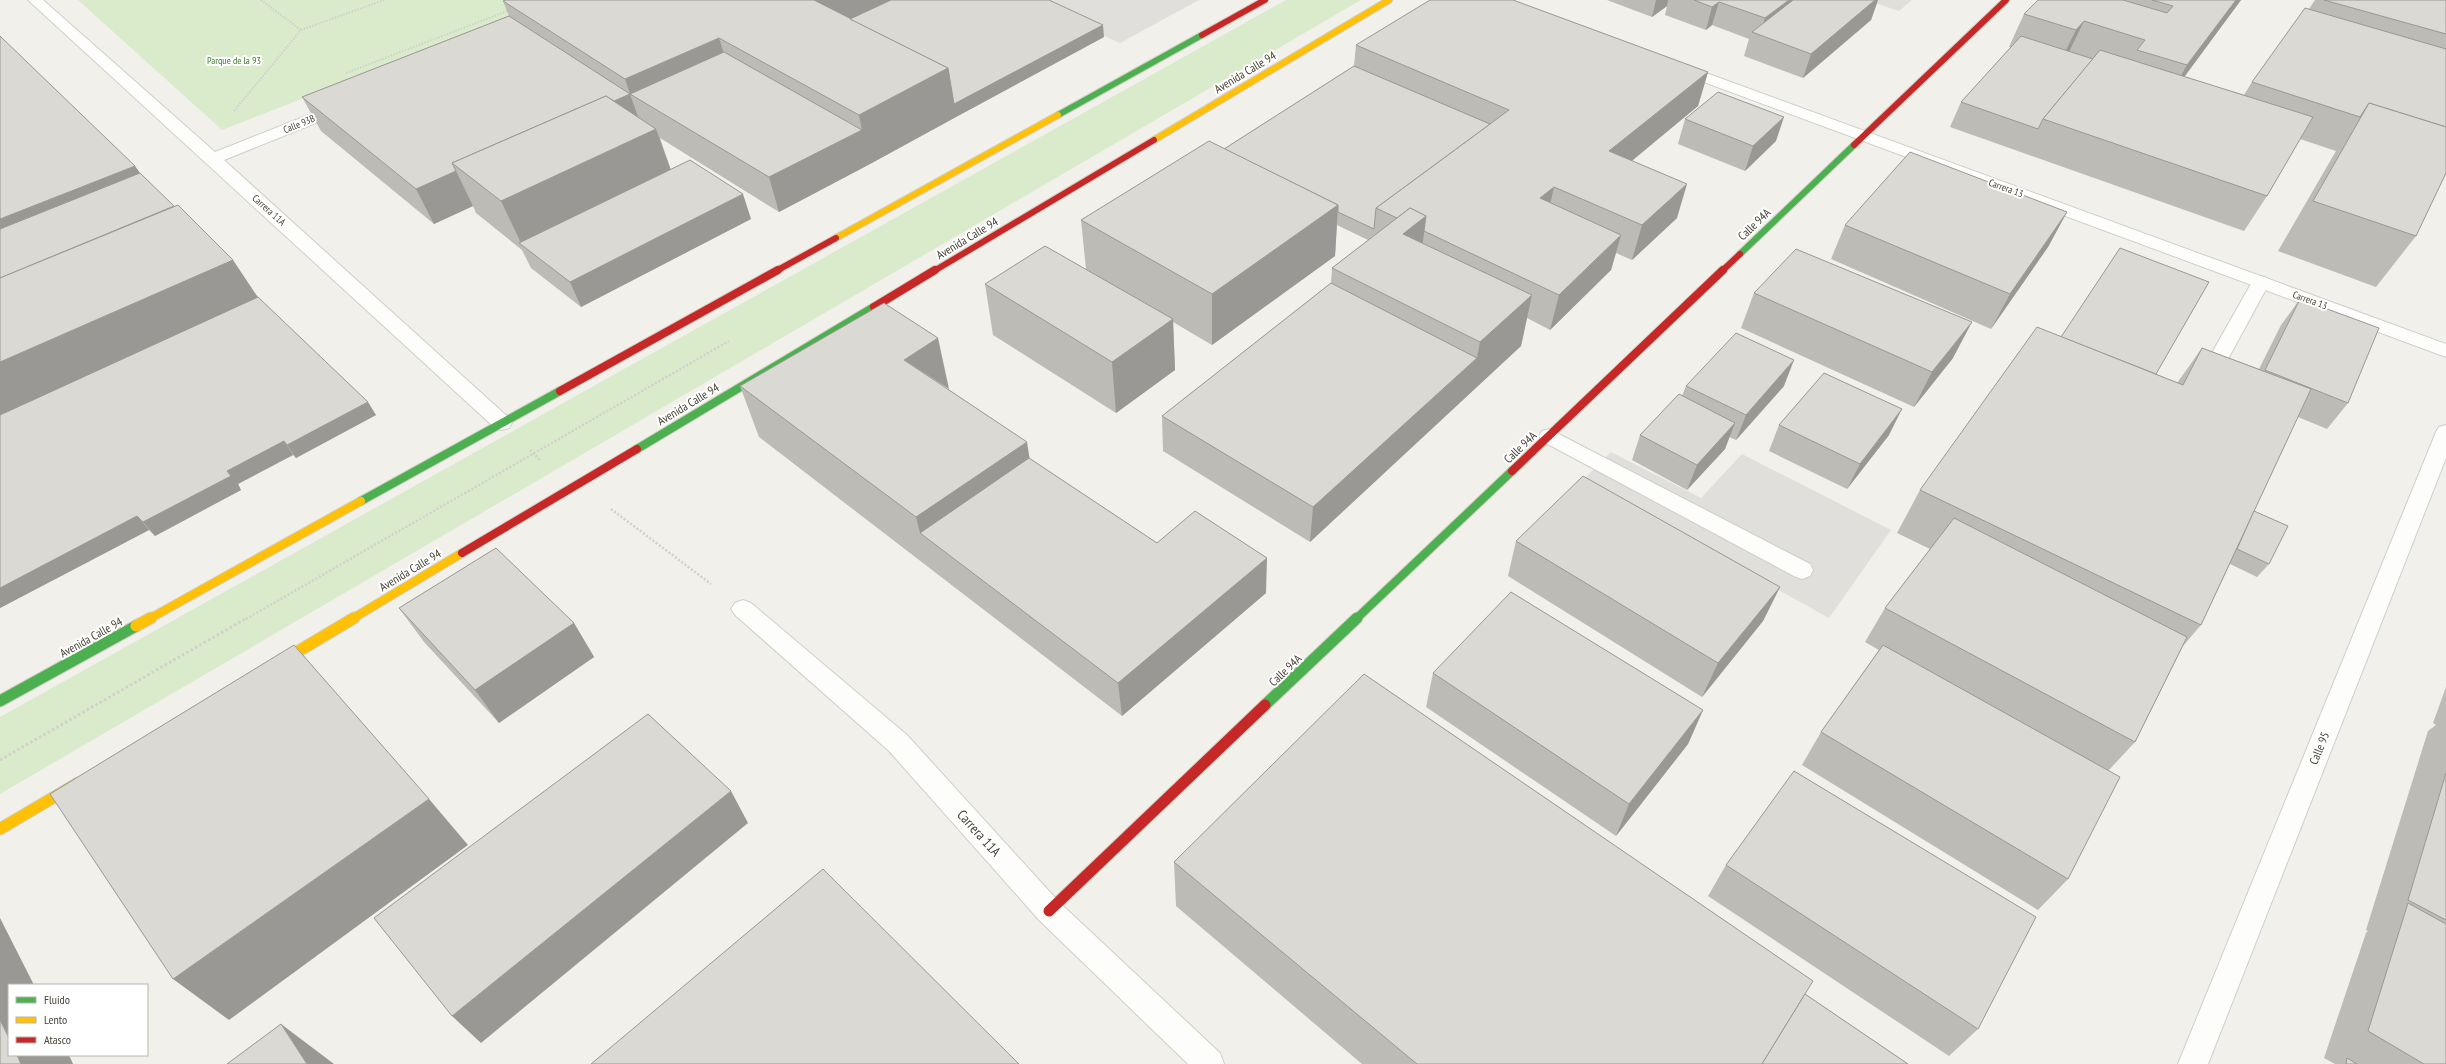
<svg xmlns="http://www.w3.org/2000/svg" width="2446" height="1064" font-family="'PT Sans Narrow',sans-serif">
<rect width="100%" height="100%" fill="#f1f0eb"/>
<!-- green -->
<g fill="#daebcc">
<path d="M78,0H557L222,130Z"/>
<path d="M1286,0H1361L0,794V717Z"/>
</g>
<!-- parking -->
<g fill="#e0dfdb">
<path d="M1024,0H1199L1120,43Z"/>
<path d="M1866,0H1912L1899,11Z"/>
<path d="M1611,452L1701,498L1742,454L1891,530L1829,618L1582,481Z"/>
</g>
<g fill="none" stroke-linecap="round" stroke-linejoin="round">
<defs>
<g id="lane">
<path d="M2261,276L2267,278L2270,282L2216,381L2213,386L2206,388L2199,386L2196,381L2252,282L2255,278Z"/>
<path d="M1549,429L1810,564L1813,570L1810,576L1802,579L1794,576L1542,441L1539,436L1542,431Z"/>
</g>
<g id="street">
<path d="M28,0H43L215,152L336,104H348L350,107L348,110L224,160L509,418L512,423L509,428L502,430L495,428Z"/>
<path d="M1679,63L2446,344V357L1674,71L1671,68L1674,65Z"/>
<path d="M2446,425V458L2208,1064H2178L2436,432L2439,427Z"/>
<path d="M743,600L751,603L907,735L1059,902L1220,1053L1224,1064H1188L1039,920L889,751L735,615L731,609L735,603Z"/>
</g>
<g id="fast-far2">
<path d="M1058,115L1202,35"/>
<path d="M1740,254L1854,145"/>
</g>
<g id="fast-far1">
<path d="M637,449L874,307"/>
<path d="M361,501L560,391"/>
<path d="M1356,619L1512,471"/>
</g>
<g id="fast">
<path d="M0,701L136,626"/>
<path d="M1265,705L1357,618"/>
</g>
<g id="slow-far2">
<path d="M1154,140L1389,0"/>
<path d="M836,238L1058,115"/>
</g>
<g id="slow-far1">
<path d="M149,619L361,501"/>
<path d="M352,619L462,553"/>
</g>
<g id="slow">
<path d="M136,626L151,618"/>
<path d="M272,667L354,618"/>
<path d="M0,829L78,783"/>
</g>
<g id="jam-far2">
<path d="M1202,35L1265,0"/>
<path d="M1854,145L2006,0"/>
<path d="M776,271L836,238"/>
<path d="M934,271L1154,140"/>
<path d="M1722,271L1740,254"/>
</g>
<g id="jam-far1">
<path d="M874,307L935,270"/>
<path d="M560,391L778,270"/>
<path d="M1512,471L1723,270"/>
<path d="M462,553L637,449"/>
</g>
<path id="jam" d="M1049,911L1265,705"/>
</defs>
<!-- lane casing -->
<use href="#lane" stroke="#cfcec8" stroke-width="2"/>
<!-- street casing -->
<use href="#street" stroke="#cfcec8" stroke-width="2"/>
<!-- fast-far2 casing -->
<use href="#fast-far2" stroke="#d0cec2" stroke-width="8"/>
<!-- fast-far1 casing -->
<use href="#fast-far1" stroke="#d0cec2" stroke-width="10"/>
<!-- fast casing -->
<use href="#fast" stroke="#d0cec2" stroke-width="13"/>
<!-- slow-far2 casing -->
<use href="#slow-far2" stroke="#d0cec2" stroke-width="8"/>
<!-- slow-far1 casing -->
<use href="#slow-far1" stroke="#d0cec2" stroke-width="10"/>
<!-- slow casing -->
<use href="#slow" stroke="#d0cec2" stroke-width="13"/>
<!-- jam-far2 casing -->
<use href="#jam-far2" stroke="#d0cec2" stroke-width="8"/>
<!-- jam-far1 casing -->
<use href="#jam-far1" stroke="#d0cec2" stroke-width="10"/>
<!-- jam casing -->
<use href="#jam" stroke="#d0cec2" stroke-width="13"/>
<!-- path-far2 -->
<g stroke="#d1d0cb" stroke-width="2" stroke-dasharray="1.5 1.5" stroke-linecap="butt">
<path d="M261,0L301,30"/>
<path d="M346,73L510,10"/>
<path d="M234,111L301,30L384,0"/>
</g>
<!-- path-far1 -->
<g stroke="#d1d0cb" stroke-width="2.5" stroke-dasharray="2 2" stroke-linecap="butt">
<path d="M530,450L540,460"/>
<path d="M611,509L711,584"/>
<path d="M246,619L729,341"/>
</g>
<!-- path -->
<path stroke="#d1d0cb" stroke-width="3" stroke-dasharray="2.5 2.5" stroke-linecap="butt" d="M0,760L247,618"/>
<!-- lane -->
<use href="#lane" fill="#fdfdfc" fill-rule="evenodd"/>
<!-- street -->
<use href="#street" fill="#fdfdfc" fill-rule="evenodd"/>
<!-- fast-far2 -->
<use href="#fast-far2" stroke="#4caf50" stroke-width="6"/>
<!-- fast-far1 -->
<use href="#fast-far1" stroke="#4caf50" stroke-width="8"/>
<!-- fast -->
<use href="#fast" stroke="#4caf50" stroke-width="11"/>
<!-- slow-far2 -->
<use href="#slow-far2" stroke="#ffc107" stroke-width="6"/>
<!-- slow-far1 -->
<use href="#slow-far1" stroke="#ffc107" stroke-width="8"/>
<!-- slow -->
<use href="#slow" stroke="#ffc107" stroke-width="11"/>
<!-- jam-far2 -->
<use href="#jam-far2" stroke="#c62828" stroke-width="6"/>
<!-- jam-far1 -->
<use href="#jam-far1" stroke="#c62828" stroke-width="8"/>
<!-- jam -->
<use href="#jam" stroke="#c62828" stroke-width="11"/>
</g>
<!-- wall -->
<g fill="#bcbbb5">
<path d="M1607,0H1878L1871,20L1803,78L1744,56L1749,39L1712,25L1706,30L1665,15L1667,6L1652,17Z"/>
<path d="M2038,0H2241L2184,77L2244,95L2252,82L2309,9L2315,0H2446V173L2416,236L2376,287L2278,251L2336,151L2300,139L2267,196L2244,231L1950,127L1961,102L2011,47H2009L2024,14Z"/>
<path d="M503,1L1104,37L956,117L870,164L779,212L660,138L671,170L751,219L581,307L531,268L522,250L476,213L473,206L434,224L321,131L302,97L509,16Z"/>
<path d="M1356,45L1708,72L1698,106L1632,161L1677,218L1632,260L1616,253L1611,270L1550,330L1527,318L1521,346L1310,542L1163,451L1162,416L1331,283L1332,268L1368,240L1337,225L1335,256L1212,345L1173,322L1175,370L1116,413L993,335L985,284L1086,269L1081,220L1224,149L1354,66Z"/>
<path d="M1685,119L1776,141L1745,171L1678,144Z"/>
<path d="M135,166L140,173L258,297L376,415L296,458L293,455L238,484L241,490L155,536L149,530L0,608Z"/>
<path d="M2067,212L2048,247L1991,329L1831,259L1845,225Z"/>
<path d="M1754,293L1953,358L1914,407L1741,328Z"/>
<path d="M2300,299L2348,403L2327,429L2298,417L2254,511L2269,564L2257,577L2230,564L2201,625L2183,646L2135,742L2108,771L2068,879L2038,910L1802,765L1821,732L1879,650L1865,642L1885,608L1930,549L1897,533L1920,490L2156,374L2177,383L2202,348L2259,369L2281,325Z"/>
<path d="M740,386L948,389L1029,458L1157,543L1266,593L1122,716L759,437Z"/>
<path d="M1686,386H1784L1736,440L1729,437L1725,449L1687,490L1632,460L1640,435L1682,396Z"/>
<path d="M1779,425L1889,435L1847,489L1769,451Z"/>
<path d="M1516,541L1780,587L1763,621L1702,697L1508,576Z"/>
<path d="M399,608L574,623L594,657L499,723L424,642Z"/>
<path d="M1433,673L1703,710L1688,744L1616,836L1426,707Z"/>
<path d="M2446,687V1064H2335L2324,1058L2366,933L2368,931L2366,930L2428,731L2436,725L2433,723Z"/>
<path d="M1174,862L1805,994L1908,1064H1362L1176,906Z"/>
<path d="M1726,865L1978,1029L1949,1056L1708,896Z"/>
</g>
<!-- shaded-wall -->
<g fill="#999894">
<path d="M811,0H921L819,33Z"/>
<path d="M1656,0H1668L1667,6L1652,17Z"/>
<path d="M1789,0H1811L1760,35L1765,18Z"/>
<path d="M1875,0H1878L1871,20L1803,78L1811,54Z"/>
<path d="M2236,0H2241L2168,99L2187,65Z"/>
<path d="M1719,2L1712,25L1706,30L1712,7Z"/>
<path d="M2084,21L2068,54L2059,64L2076,30Z"/>
<path d="M1103,25L1104,37L956,117L870,164L779,212L769,177L862,130L859,115L948,68Z"/>
<path d="M719,38L734,86L630,94L625,79Z"/>
<path d="M1708,72L1698,106L1601,186L1609,151Z"/>
<path d="M630,94L642,128L460,170Z"/>
<path d="M1784,117L1776,141L1745,171L1753,146Z"/>
<path d="M656,129L674,179L522,245L501,201Z"/>
<path d="M135,166L163,208L0,275V219Z"/>
<path d="M456,171L473,206L434,224L416,189Z"/>
<path d="M1687,184L1677,218L1632,260L1642,225Z"/>
<path d="M1554,187L1546,222L1540,198Z"/>
<path d="M743,194L751,219L581,307L570,282Z"/>
<path d="M1338,205L1335,256L1212,345V294Z"/>
<path d="M2067,212L2048,247L1991,329L2010,294Z"/>
<path d="M1426,216L1420,266L1403,234Z"/>
<path d="M1621,235L1611,270L1550,330L1559,295Z"/>
<path d="M233,260L267,311L0,435V362Z"/>
<path d="M1532,295L1521,346L1310,542L1313,507L1477,358L1480,342Z"/>
<path d="M1173,319L1175,370L1116,413L1112,362Z"/>
<path d="M1972,322L1953,358L1914,407L1932,372Z"/>
<path d="M938,338L949,389L904,360Z"/>
<path d="M1794,360L1784,386L1736,440L1746,415Z"/>
<path d="M368,402L376,415L296,458L287,445Z"/>
<path d="M1902,409L1889,435L1847,489L1860,464Z"/>
<path d="M1735,423L1725,449L1687,490L1697,465Z"/>
<path d="M284,441L293,455L238,484L241,490L155,536L143,522L227,471Z"/>
<path d="M1027,442L1035,493L920,533L916,517Z"/>
<path d="M137,516L149,530L0,608V588Z"/>
<path d="M1267,558L1266,593L1122,716L1118,683Z"/>
<path d="M1780,587L1763,621L1702,697L1718,663Z"/>
<path d="M574,623L594,657L499,723L475,690Z"/>
<path d="M1703,710L1688,744L1616,836L1629,804Z"/>
<path d="M731,791L748,823L481,1043L452,1016Z"/>
<path d="M429,799L468,845L229,1020L173,979Z"/>
<path d="M0,918L34,985H9V1038L0,1020Z"/>
<path d="M281,1024L334,1064H307Z"/>
<path d="M17,1055H69L73,1064H21Z"/>
</g>
<!-- building -->
<g fill="#dbd9d3" stroke="#999894">
<path d="M506,0H814L948,68L859,115L719,38L625,79L503,1Z"/>
<path d="M891,0H1049L1103,25L954,104L948,68L850,19Z"/>
<path d="M1430,0H1513L1708,72L1609,151L1687,184L1642,225L1554,187L1540,198L1621,235L1559,295L1424,231L1426,216L1410,208L1397,218L1376,208L1509,110L1356,45Z"/>
<path d="M1694,0H1789L1765,18L1719,2L1712,7Z"/>
<path d="M1793,0H1875L1811,54L1752,32Z"/>
<path d="M2038,0H2123L2167,13L2173,6L2152,0H2236L2187,65L2137,50L2145,40L2084,21L2076,30L2024,14Z"/>
<path d="M2324,0H2446V34Z"/>
<path d="M2305,8L2446,49V127L2369,103L2360,117L2252,82Z"/>
<path d="M509,16L630,94L614,101L606,96L452,163L456,171L416,189L302,97Z"/>
<path d="M0,36L135,166L0,219Z"/>
<path d="M2021,36L2093,59L2043,119L2038,129L1961,102Z"/>
<path d="M2100,50L2313,117L2267,196L2043,119Z"/>
<path d="M724,52L862,130L769,177L630,94Z"/>
<path d="M1354,66L1490,124L1376,208L1374,229L1338,212V205L1224,149Z"/>
<path d="M1718,92L1784,117L1753,146L1685,119Z"/>
<path d="M606,96L656,129L501,201L452,163Z"/>
<path d="M2369,103L2446,127V173L2416,236L2313,201Z"/>
<path d="M1209,141L1338,205L1212,294L1081,220Z"/>
<path d="M1910,152L2067,212L2010,294L1845,225Z"/>
<path d="M690,160L743,194L570,282L519,243Z"/>
<path d="M140,173L174,206L0,278V229Z"/>
<path d="M178,205L233,260L0,362V278Z"/>
<path d="M1410,208L1426,216L1403,234L1532,295L1480,342L1332,268Z"/>
<path d="M1045,246L1173,319L1112,362L985,284Z"/>
<path d="M2120,248L2209,282L2156,374L2061,337Z"/>
<path d="M1796,249L1972,322L1932,372L1754,293Z"/>
<path d="M1331,283L1477,358L1313,507L1162,416Z"/>
<path d="M258,297L368,402L287,445L284,441L227,471L231,476L143,522L137,516L0,588V415Z"/>
<path d="M2300,299L2379,328L2348,403L2265,370Z"/>
<path d="M884,303L938,338L904,360L1027,442L916,517L740,386Z"/>
<path d="M2037,327L2183,385L2202,348L2311,389L2201,625L1920,490Z"/>
<path d="M1736,333L1794,360L1746,415L1686,386Z"/>
<path d="M1824,373L1902,409L1860,464L1779,425Z"/>
<path d="M1679,394L1735,423L1697,465L1640,435Z"/>
<path d="M1029,458L1157,543L1195,511L1267,558L1118,683L920,533Z"/>
<path d="M1583,476L1780,587L1718,663L1516,541Z"/>
<path d="M2254,511L2288,526L2269,564L2237,549Z"/>
<path d="M1954,518L2187,637L2135,742L1885,608Z"/>
<path d="M496,548L574,623L475,690L399,608Z"/>
<path d="M1511,592L1703,710L1629,804L1433,673Z"/>
<path d="M294,645L429,799L173,979L50,794Z"/>
<path d="M1883,645L2120,777L2068,879L1821,732Z"/>
<path d="M1364,674L1813,981L1762,1064H1417L1174,862Z"/>
<path d="M648,714L731,791L452,1016L374,918Z"/>
<path d="M1794,771L2036,917L1978,1029L1726,865Z"/>
<path d="M2446,773V920L2408,900Z"/>
<path d="M823,869L1019,1064H591Z"/>
<path d="M2408,903L2446,924V1064H2424L2368,1031Z"/>
<path d="M1805,994L1908,1064H1762Z"/>
<path d="M0,1020L9,1038V1055H17L21,1064H0Z"/>
<path d="M281,1024L307,1064H227Z"/>
<path d="M2347,1058L2357,1064H2346Z"/>
</g>
<g text-anchor="middle" dominant-baseline="central" stroke-width="4" stroke-linejoin="round" paint-order="stroke">
<!-- far-park labels -->
<g font-size="10" fill="#3d782b" stroke="#fff">
<text x="234" y="60">Parque de la 93</text>
</g>
<!-- far-street labels -->
<g font-size="10" fill="#474337" stroke="#fff">
<text transform="translate(299 124) rotate(-22)">Calle 93B</text>
<text transform="translate(2006 188) rotate(20)">Carrera 13</text>
<text transform="translate(269 210) rotate(42)">Carrera 11A</text>
<text transform="translate(2310 300) rotate(20)">Carrera 13</text>
</g>
<!-- street labels -->
<g font-size="12" fill="#474337" stroke="#fff">
<text transform="translate(1245 72) rotate(-31)">Avenida Calle 94</text>
<text transform="translate(1754 224) rotate(-44)">Calle 94A</text>
<text transform="translate(967 238) rotate(-31)">Avenida Calle 94</text>
<text transform="translate(688 404) rotate(-31)">Avenida Calle 94</text>
<text transform="translate(1520 447) rotate(-44)">Calle 94A</text>
<text transform="translate(410 570) rotate(-31)">Avenida Calle 94</text>
<text transform="translate(91 637) rotate(-29)">Avenida Calle 94</text>
<text transform="translate(1285 670) rotate(-44)">Calle 94A</text>
<text transform="translate(2319 748) rotate(-68)">Calle 95</text>
</g>
<!-- near-street labels -->
<g font-size="14" fill="#474337" stroke="#fff">
<text transform="translate(979 833) rotate(48)">Carrera 11A</text>
</g>
</g>
<!-- legend -->
<rect x="8" y="984" width="140" height="72" fill="#ffffff" stroke="#b5b4af"/>
<rect x="16" y="997" width="20" height="6" fill="#4caf50" stroke="#b5b4af"/>
<text x="44" y="1004" font-size="12" fill="#474337">Fluido</text>
<rect x="16" y="1017" width="20" height="6" fill="#ffc107" stroke="#b5b4af"/>
<text x="44" y="1024" font-size="12" fill="#474337">Lento</text>
<rect x="16" y="1037" width="20" height="6" fill="#c62828" stroke="#b5b4af"/>
<text x="44" y="1044" font-size="12" fill="#474337">Atasco</text>
</svg>
